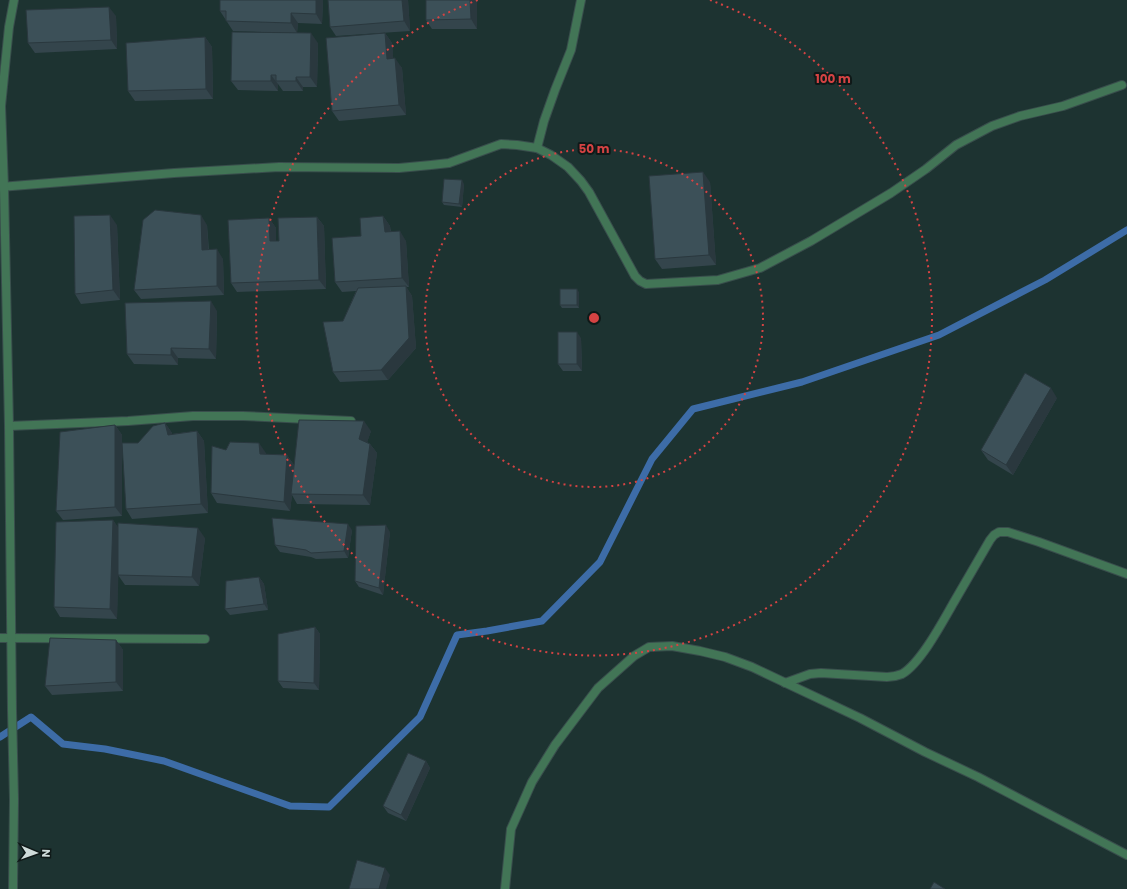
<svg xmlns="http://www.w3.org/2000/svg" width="1127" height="889" font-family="Poppins,sans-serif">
<rect width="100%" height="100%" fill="#1d3331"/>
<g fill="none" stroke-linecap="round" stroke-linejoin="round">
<!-- stream -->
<path stroke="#3d6ca7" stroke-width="7" d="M0,737L31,717L63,744L105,749L164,761L290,806L329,807L420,717L457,635L487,631L542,621L600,562L652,459L693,409L802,382L939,335L1045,280L1127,230"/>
<defs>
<g id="street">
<path d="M537,148L544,121L555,90L571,50L581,0"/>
<path d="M0,187L174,173L279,167L399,168L431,165L449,163L501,144L517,145L537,148L551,155L568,167L581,181L589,192L635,276L640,281L646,284L718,280L760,268L811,241L891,193L926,169L956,145L992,126L1020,116L1063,106L1122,85"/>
<path d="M9,426L128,421L193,416H243L351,421"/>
<path d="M0,638L205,639"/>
<path d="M785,683L810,674L821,673L887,677C892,677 897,676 902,674C921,663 943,621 954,602C966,581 978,561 990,540L994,535L999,532H1008L1039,542L1127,574"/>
<path d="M13,889L14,799L12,710L9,426L4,187L1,106L9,27L14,0"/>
<path d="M505,889L511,829L532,782L555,745L598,688L634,656L649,647L672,646L700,651L725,657L752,667L860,718L925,752L978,777L1127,855"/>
</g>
</defs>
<!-- street casing -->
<use href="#street" stroke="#394e4c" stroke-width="10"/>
<!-- street -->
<use href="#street" stroke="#427556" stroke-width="8"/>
</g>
<!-- wall -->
<g fill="#34454c">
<path d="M323,0L322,24L298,23L297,33L233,31L220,11Z"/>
<path d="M408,0L410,31L336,36L330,27Z"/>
<path d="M426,0H477V29H432L426,20Z"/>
<path d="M116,16L117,49L35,53L28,43Z"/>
<path d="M385,33L392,43L393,58L402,68L406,115L339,121L332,111Z"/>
<path d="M205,37L212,47L213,99L135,101L128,91Z"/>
<path d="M318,43L317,87H303V91H283L278,84V91L238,90L231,81Z"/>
<path d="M710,182L716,265L662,269L655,259Z"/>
<path d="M464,184L462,207L444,205L442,202Z"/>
<path d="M383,216L390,226L391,232L406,241L409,287H406L412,296L416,348L388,380L340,382L333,372L343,321L356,291L342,292L335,282L361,236Z"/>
<path d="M317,217L324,226L326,289L237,292L231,283L269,218L276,228V241H279Z"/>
<path d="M117,225L120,300L81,304L75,294Z"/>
<path d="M207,225L209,250L223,259L224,295L141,299L134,290Z"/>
<path d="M579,292V308H562L560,305Z"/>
<path d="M217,311L216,359L178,358V365L134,364L127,354Z"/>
<path d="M581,338L582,371H563L558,364Z"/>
<path d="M1057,398L1013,475L988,460L981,450Z"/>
<path d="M165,423L172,433V434L197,431L204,441L208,513L132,519L126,509L138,443Z"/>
<path d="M115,425L122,435V516L63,520L56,511Z"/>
<path d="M371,431L367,442L370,444L377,453L370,505L297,504L292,495L290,511L217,503L211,493L226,450L266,453V454L287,455L294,465Z"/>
<path d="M113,520L118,528L205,538L199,586L125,585L118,575V569L117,619L60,617L54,607Z"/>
<path d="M352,530L348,558L316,559L311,557L280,552L275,545Z"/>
<path d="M390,532L383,595L359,587L355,581Z"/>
<path d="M259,577L264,584L268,610L230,615L225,609Z"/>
<path d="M315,627L320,634L319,690L283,688L278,681Z"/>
<path d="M116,640L123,650V691L52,695L45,686Z"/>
<path d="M426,761L430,768L406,821L388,813L383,806Z"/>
</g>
<!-- shaded-wall -->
<g fill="#2a383e">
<path d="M316,0H323L322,24L316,14Z"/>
<path d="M402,0H408L410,31L404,21Z"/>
<path d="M470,0H477V29L471,19Z"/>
<path d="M109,7L116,16L117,49L111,40Z"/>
<path d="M291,13L298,23L297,33L291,23Z"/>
<path d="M311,33L318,43L317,87L310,77Z"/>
<path d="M385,33L392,43L394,68L387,59Z"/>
<path d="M205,37L212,47L213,99L206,89Z"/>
<path d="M395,58L402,68L406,115L399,105Z"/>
<path d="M271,75L278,84V91L271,81Z"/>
<path d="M296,77L303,87V91L296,81Z"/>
<path d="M703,172L710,182L716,265L709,255Z"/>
<path d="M462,180L464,184L462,207L459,204Z"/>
<path d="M110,215L117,225L120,300L113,290Z"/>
<path d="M201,215L207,225L209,260L202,250Z"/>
<path d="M383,216L390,226L391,242L385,232Z"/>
<path d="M317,217L324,226L326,289L319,280Z"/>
<path d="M269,218L276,228V251L270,241Z"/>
<path d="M400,231L406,241L409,287L402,278Z"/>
<path d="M217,249L223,259L224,295L217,286Z"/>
<path d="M406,286L412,296L416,348L388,380L381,370Z"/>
<path d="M577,289L579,292V308L577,305Z"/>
<path d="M211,301L217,311L216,359L209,349Z"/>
<path d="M577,332L581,338L582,371L577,364Z"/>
<path d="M171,348L178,358V365L171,355Z"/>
<path d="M1051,388L1057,398L1013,475L1006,465Z"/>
<path d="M364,421L371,431L365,449L359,439Z"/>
<path d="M165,423L172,433L175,444L168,435Z"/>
<path d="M115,425L122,435V516L115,507Z"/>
<path d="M197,431L204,441L208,513L201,504Z"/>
<path d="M259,443L266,453L267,464L260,454Z"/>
<path d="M370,444L377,453L370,505L363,495Z"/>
<path d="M287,455L294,465L291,494L292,495L290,511L284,502Z"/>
<path d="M113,520L120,530L117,619L110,609Z"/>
<path d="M348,524L352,530L348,558L344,551Z"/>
<path d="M386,525L390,532L383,595L379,588Z"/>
<path d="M198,528L205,538L199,586L192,577Z"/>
<path d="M259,577L264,584L268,610L264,604Z"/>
<path d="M315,627L320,634L319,690L314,683Z"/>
<path d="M116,640L123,650V691L116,682Z"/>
<path d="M426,761L430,768L406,821L401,815Z"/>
<path d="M385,868L390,875L386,889H379Z"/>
</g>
<!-- building -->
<g fill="#3c5058" stroke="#2a383e">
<path d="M220,0H316V14L291,13V23L226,21V11H220Z"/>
<path d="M328,0H402L404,21L330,27Z"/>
<path d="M426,0H470L471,19L426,20Z"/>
<path d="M109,7L111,40L28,43L26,10Z"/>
<path d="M232,32L311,33L310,77H296V81H276V75H271V81H231Z"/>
<path d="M385,33L387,59L395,58L399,105L332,111L326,38Z"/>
<path d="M205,37L206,89L128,91L126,43Z"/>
<path d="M703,172L709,255L655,259L649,176Z"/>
<path d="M444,179L462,180L459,204L442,202Z"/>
<path d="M155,210L201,215L202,250L217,249V286L134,290L143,220Z"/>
<path d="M110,215L113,290L75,294L74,216Z"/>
<path d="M383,216L385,232L400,231L402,278L335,282L332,238L361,236L360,218Z"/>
<path d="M317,217L319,280L231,283L228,220L269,218L270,241H279L278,218Z"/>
<path d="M406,286L409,338L381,370L333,372L323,322L343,321L358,288Z"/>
<rect x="560" y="289" width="17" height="16"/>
<path d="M211,301L209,349L171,348V355L127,354L125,303Z"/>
<rect x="558" y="332" width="19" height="32"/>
<path d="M1025,373L1051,388L1006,465L981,450Z"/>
<path d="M299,420L364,421L359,439L370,444L363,495L291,494Z"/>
<path d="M165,423L168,435L197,431L201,504L126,509L122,443H138L153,426Z"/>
<path d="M115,425V507L56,511L60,432Z"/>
<path d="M230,442L259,443L260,454L287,455L284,502L211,493L212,446L226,450Z"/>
<path d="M272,518L348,524L344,551L311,553L306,550L275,545Z"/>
<path d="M113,520L110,609L54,607L56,522Z"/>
<path d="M118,523L198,528L192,577L118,575Z"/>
<path d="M386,525L379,588L355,581L356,526Z"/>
<path d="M259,577L264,604L225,609L226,581Z"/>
<path d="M315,627L314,683L278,681V634Z"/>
<path d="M50,638L116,640V682L45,686Z"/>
<path d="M408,753L426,761L401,815L383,806Z"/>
<path d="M357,860L385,868L379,889H349Z"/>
<path d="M934,882L945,889H930Z"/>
</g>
<!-- distance rings -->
<g fill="none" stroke="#d54343" stroke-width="2" stroke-dasharray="2 4">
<circle cx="594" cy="318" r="169"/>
<path d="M710 0A338 338 0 1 1 478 0"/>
</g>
<circle cx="594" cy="318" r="6" fill="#d54343" stroke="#0f1918" stroke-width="2"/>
<g font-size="12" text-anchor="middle" font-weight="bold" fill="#d54343" stroke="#0f1918" stroke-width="4" stroke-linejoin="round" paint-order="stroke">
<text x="833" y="83">100 m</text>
<text x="594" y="153">50 m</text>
</g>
<!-- north arrow -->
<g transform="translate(36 853) rotate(92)" stroke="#0f1918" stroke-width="3" paint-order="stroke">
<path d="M0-3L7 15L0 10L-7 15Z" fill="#cfdcda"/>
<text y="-6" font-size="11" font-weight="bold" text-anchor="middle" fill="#cfdcda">N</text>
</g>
</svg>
